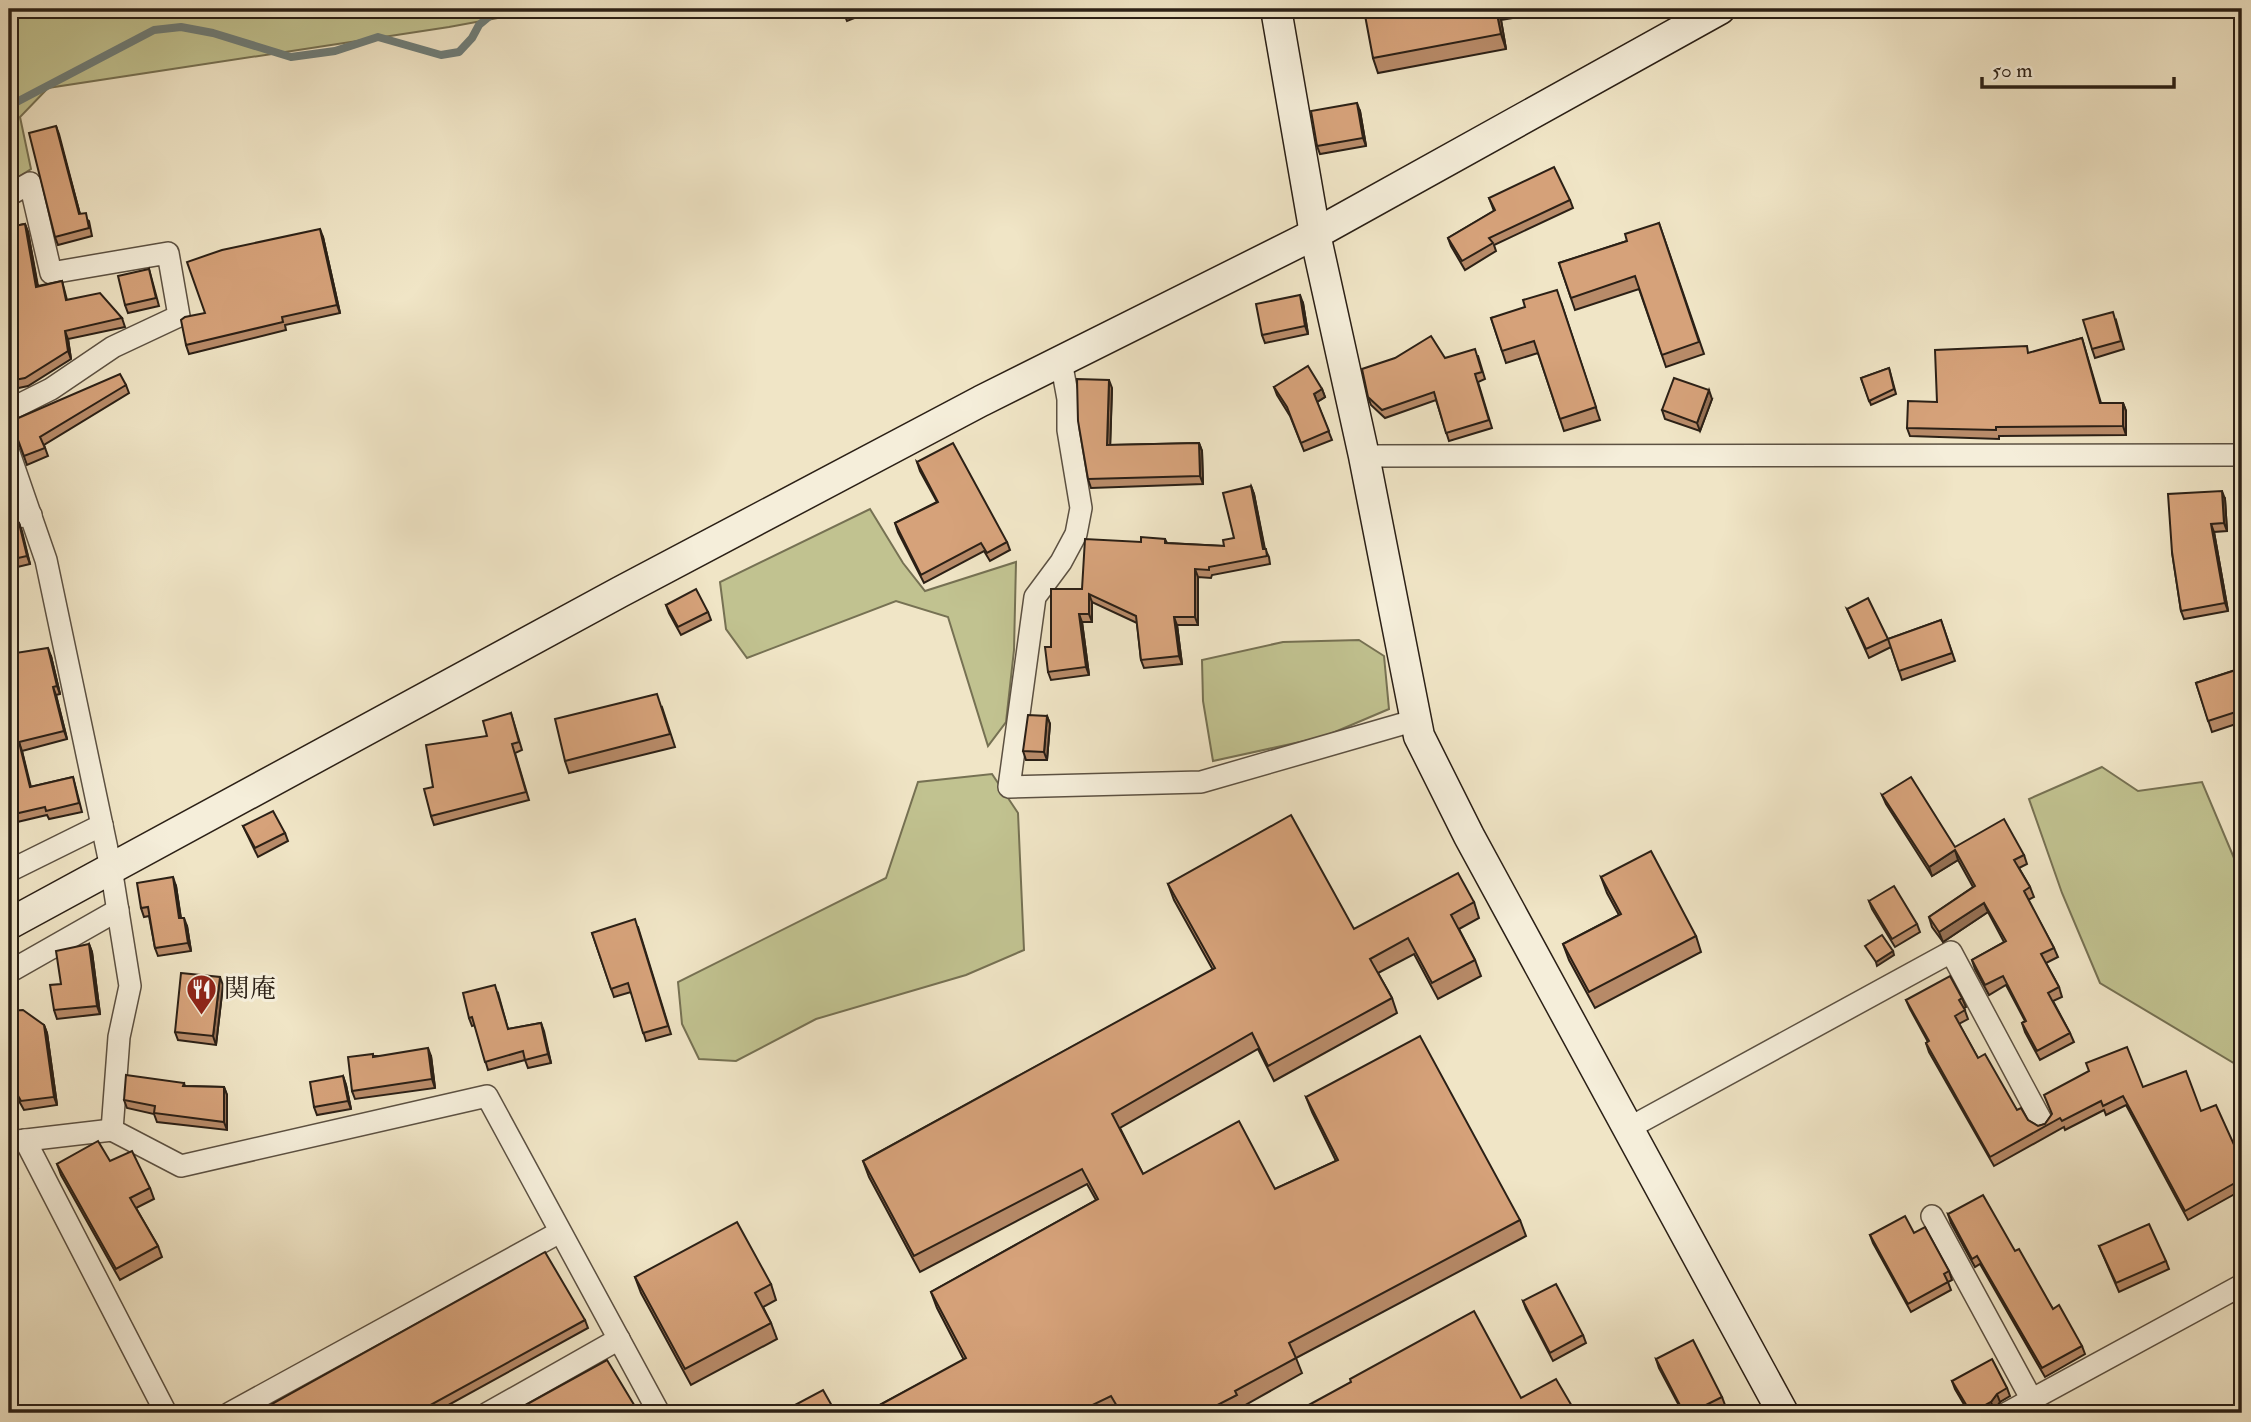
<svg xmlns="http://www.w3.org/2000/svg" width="2251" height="1422" font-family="'IM FELL Double Pica','Noto Serif JP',serif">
<rect width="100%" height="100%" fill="#f0e5c6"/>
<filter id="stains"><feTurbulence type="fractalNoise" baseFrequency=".00286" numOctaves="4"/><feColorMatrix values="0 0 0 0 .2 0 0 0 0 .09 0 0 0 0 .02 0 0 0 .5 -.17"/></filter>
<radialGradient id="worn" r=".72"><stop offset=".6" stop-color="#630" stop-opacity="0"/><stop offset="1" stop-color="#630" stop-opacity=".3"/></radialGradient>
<!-- green -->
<g fill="#c1c290" stroke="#767153" stroke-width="2">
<path d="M9,9H547L449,27L48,88L20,117L31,169L9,183Z"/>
<path d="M870,509L903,563L925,591L1016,562L1014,650L1006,722L988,746L948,617L896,601L747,658L726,629L720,582Z"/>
<path d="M1359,640L1384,656L1389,709L1323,737L1213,761L1203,701L1202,660L1283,642Z"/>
<path d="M2102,767L2138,791L2202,782L2242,877V1068L2100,983L2062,893L2029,799Z"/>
<path d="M992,774L1018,813L1024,950L966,975L816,1019L736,1061L699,1059L682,1024L678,982L886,878L918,782Z"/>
</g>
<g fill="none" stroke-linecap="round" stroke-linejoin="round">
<!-- stream -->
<path stroke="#6f7e7a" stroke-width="8" d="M9,106L154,30L181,27L213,33L291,57L335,51L378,37L441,55L459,52L472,38L479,25L491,15L521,9"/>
<defs>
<g id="street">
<path d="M9,195L30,183L51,273L168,253L179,316L113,347L51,389L9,410"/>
<path d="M1061,361L1068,399V430L1081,508L1076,534L1061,562L1035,597L1009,787L1201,782L1416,720"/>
<path d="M9,453L46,560L111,868L130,986L119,1037L112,1130L181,1166L487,1096L659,1413"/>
<path d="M1364,456L2242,455"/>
<path d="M9,518L31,515"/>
<path d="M9,871L102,825"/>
<path d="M9,972L118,910"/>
<path d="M1629,1128L1951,952L2042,1122"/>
<path d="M25,1140L166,1413"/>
<path d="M9,1142L112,1130"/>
<path d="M1932,1216L2032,1400"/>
<path d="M230,1413L560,1232"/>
<path d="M488,1413L619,1339"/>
<path d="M2007,1413L2242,1285"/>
</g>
<g id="secondary">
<path d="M1276,9L1315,234L1364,456L1419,736L1469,836L1783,1413"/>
<path d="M9,924L620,592L981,401L1315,234L1720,9"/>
</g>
</defs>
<!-- street casing -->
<use href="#street" stroke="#5c5142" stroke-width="24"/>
<!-- secondary casing -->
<use href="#secondary" stroke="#2b2016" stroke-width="33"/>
<!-- street -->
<use href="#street" stroke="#f5eeda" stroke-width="21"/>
<!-- secondary -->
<use href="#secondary" stroke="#f5eeda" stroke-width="30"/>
</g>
<!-- wall -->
<g fill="#b88b69" stroke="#2b2016" stroke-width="2">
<path d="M842,9H877L847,21Z"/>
<path d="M1373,9H1540L1541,13L1501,20L1506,49L1378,73L1373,58Z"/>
<path d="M1360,111L1366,146L1320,154L1317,146Z"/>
<path d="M56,126L80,214L89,221L92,236L58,245L55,237Z"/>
<path d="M1489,198L1570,200L1573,208L1494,245L1496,251L1465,270L1451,246L1448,238L1494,211Z"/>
<path d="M1659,223L1704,354L1666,367L1639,289L1575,310L1559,263L1627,241Z"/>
<path d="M25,224L28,232L38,286L62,281L67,300L122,318L125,327L68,339L71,359L28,386L9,390V227Z"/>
<path d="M323,237L340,313L285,325L286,330L189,354L186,345L205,313Z"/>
<path d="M149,269L159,306L128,313L125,305Z"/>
<path d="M1561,302L1600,420L1564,431L1538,353L1506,363L1491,318Z"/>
<path d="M1303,303L1308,334L1265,343L1262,335Z"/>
<path d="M2116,320L2124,349L2095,358L2092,349Z"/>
<path d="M2082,338L2101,403H2123L2126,411V435L1999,436V439L1910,436L1907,428L1937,402L2030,353Z"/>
<path d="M1478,356L1485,379L1478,382L1492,428L1449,441L1436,400L1385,418L1371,405L1368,397L1445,358Z"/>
<path d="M1889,368L1896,394L1871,405L1861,378Z"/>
<path d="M126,385L129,393L44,445L48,456L27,465L21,448L11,431L9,422Z"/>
<path d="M1274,387L1322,389L1325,397L1317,402L1332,440L1304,451L1290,416L1277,395Z"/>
<path d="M1112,388L1110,445L1199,443L1202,451L1203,484L1091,488L1088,479Z"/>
<path d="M1712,399L1700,431L1665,419L1662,410Z"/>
<path d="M917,462L1007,542L1010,550L990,561L984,551L924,583L898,532L895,523L937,502L920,471Z"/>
<path d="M1251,486L1254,494L1265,549L1269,557L1270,564L1212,575L1211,578L1198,577V625H1177L1182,664L1144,668L1141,660L1137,623L1092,602V622H1082L1089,675L1051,680L1048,672L1051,647L1082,589L1141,542L1165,539L1167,543L1224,546L1234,538Z"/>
<path d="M2225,499L2227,531L2214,532L2228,611L2184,619L2181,611L2172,552Z"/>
<path d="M19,523L30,564L9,569V525Z"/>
<path d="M666,605L708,612L711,620L681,635L669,613Z"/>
<path d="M1847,609L1888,639L1941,620L1955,661L1902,680L1891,647L1869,658Z"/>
<path d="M9,654L51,656L60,694L56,695L67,739L22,751L30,787L73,777L82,812L49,819L47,815L13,823L9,810Z"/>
<path d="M2242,668V722L2212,732L2196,683Z"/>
<path d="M662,707L675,747L569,773L565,761Z"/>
<path d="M511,713L522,750L515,753L529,800L434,825L431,816L433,787Z"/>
<path d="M1047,716L1050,724L1047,760H1026L1023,751Z"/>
<path d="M1882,795L1955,847L2024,855L2027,864L2019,868L2030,887L2034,897L2028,900L2054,948L2058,957L2046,963L2059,987L2062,997L2053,1001L2070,1033L2074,1042L2040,1060L2025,1032L2022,1023L2025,1021L2006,985L1989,995L1975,969L1972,960L2004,942L1988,912L1943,942L1932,927L1929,917L1973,887L1958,860L1932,876L1886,804Z"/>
<path d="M243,826L285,833L288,841L258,857Z"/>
<path d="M1601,877L1696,936L1701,952L1595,1008L1569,960L1563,944L1619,915L1607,893Z"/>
<path d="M1168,884L1354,929L1474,902L1479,918L1459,929L1475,960L1481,976L1438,999L1414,954L1378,973L1392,998L1397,1013L1274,1081L1258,1049L1120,1128L1143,1174L1275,1189L1336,1161L1312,1112L1306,1097L1520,1220L1526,1236L1296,1358L1302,1373L1242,1407L1243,1410L1238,1413H1117L1116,1411L1113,1413H865L964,1360L937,1308L931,1292L1096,1200L1087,1184L920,1272L869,1177L863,1161L1213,970L1174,900Z"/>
<path d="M176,886L181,918L187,926L191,951L158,956L155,948L149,916L144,917L141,908Z"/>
<path d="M1869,901L1917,924L1920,932L1895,947L1872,909Z"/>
<path d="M638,927L671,1034L646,1041L631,992L614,997L592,933Z"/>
<path d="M89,944L92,952L100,1014L57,1019L54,1010L61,984Z"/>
<path d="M223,985L216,1045L178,1040L175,1032Z"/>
<path d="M498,993L508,1029L541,1023L551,1063L528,1068L525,1060L488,1070L475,1025L472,1026L469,1018Z"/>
<path d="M1962,998L1966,1007L1964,1008L1968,1019L1959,1024L1978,1058L2017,1110L2028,1120L2038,1126L2045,1124L2052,1114L2143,1087L2201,1111L2240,1158L2242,1157V1190L2188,1220L2126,1105L2106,1115L2104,1110L2065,1130L2064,1127L1994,1166L1929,1052L1926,1043L1928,1042L1910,1009L1906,1000Z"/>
<path d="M9,1011L44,1025L47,1033L57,1105L24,1110L9,1083Z"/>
<path d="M374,1056H431L435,1088L355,1099L352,1091Z"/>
<path d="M343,1076L346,1085L351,1109L317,1115L314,1107Z"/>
<path d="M184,1083L185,1086L224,1087L227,1095V1130L157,1122L154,1114L127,1108L124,1100Z"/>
<path d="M9,1147H10L13,1155L18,1188L9,1189Z"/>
<path d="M110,1161L150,1188L154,1199L136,1208L158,1246L162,1257L120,1280L61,1175L57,1164Z"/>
<path d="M1948,1214L2015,1251L2053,1309L2082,1346L2085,1354L2045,1377L1980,1264L1975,1267L1951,1223Z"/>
<path d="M1914,1233L1949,1271L1952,1280L1948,1282L1951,1290L1911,1312L1873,1243L1870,1235Z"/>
<path d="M2099,1246L2166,1261L2169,1269L2119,1292Z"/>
<path d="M635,1277L771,1284L776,1300L763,1307L771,1323L777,1339L691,1385L641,1293Z"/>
<path d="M1523,1301L1583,1335L1586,1343L1553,1361L1526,1309Z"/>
<path d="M585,1320L588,1328L434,1413H256Z"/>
<path d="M1656,1359L1722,1397L1725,1405L1709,1413H1683L1659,1368Z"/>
<path d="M1952,1381L2007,1388L2010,1396L2000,1402L1994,1410L1989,1413H1969L1955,1389Z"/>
</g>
<!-- shaded-wall -->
<g fill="#967155" stroke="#2b2016" stroke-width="2">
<path d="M1496,9L1501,20L1506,49L1501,34Z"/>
<path d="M1357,103L1360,111L1366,146L1363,138Z"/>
<path d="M56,126L59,134L82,222L79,214Z"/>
<path d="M25,224L28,232L39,295L36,287Z"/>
<path d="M320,229L323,237L340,313L337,305Z"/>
<path d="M1300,295L1303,303L1308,334L1305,326Z"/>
<path d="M65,331L68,339L71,359L68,351Z"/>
<path d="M1109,380L1112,388L1110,453L1107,445Z"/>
<path d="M1322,389L1325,397L1317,402L1314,394Z"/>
<path d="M1709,390L1712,399L1700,431L1697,423Z"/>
<path d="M2123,403L2126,411V435L2123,426Z"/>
<path d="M1199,443L1202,451L1203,484L1200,476Z"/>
<path d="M1251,486L1254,494L1266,557L1263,549Z"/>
<path d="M2222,491L2225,499L2227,531L2224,523Z"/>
<path d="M19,523L22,531L30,564L27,556Z"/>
<path d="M2211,524L2214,532L2228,611L2225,603Z"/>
<path d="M1195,569L1198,577V625L1195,617Z"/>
<path d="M1089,594L1092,602V622L1089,614Z"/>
<path d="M1079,614L1082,622L1089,675L1086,667Z"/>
<path d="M1174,617L1177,625L1182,664L1179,656Z"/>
<path d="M48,648L51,656L60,694L57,686Z"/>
<path d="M53,687L56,695L67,739L64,731Z"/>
<path d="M1047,716L1050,724L1047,760L1044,752Z"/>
<path d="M19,742L22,751L33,795L30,787Z"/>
<path d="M1955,850L1958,860L1932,876L1929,867Z"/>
<path d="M173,877L176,886L182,927L179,918Z"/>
<path d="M1984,903L1988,912L1943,942L1939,932Z"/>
<path d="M184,918L187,926L191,951L188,943Z"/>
<path d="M89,944L92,952L100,1014L97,1006Z"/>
<path d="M1893,951L1894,955L1877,966L1876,962Z"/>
<path d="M220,977L223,985L216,1045L213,1036Z"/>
<path d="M541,1023L544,1031L551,1063L548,1054Z"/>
<path d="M44,1025L47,1033L57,1105L54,1097Z"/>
<path d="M428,1048L431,1056L435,1088L432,1079Z"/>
<path d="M343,1076L346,1085L351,1109L348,1101Z"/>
<path d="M224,1087L227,1095V1130L224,1122Z"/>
<path d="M10,1147L13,1155L18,1188L15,1180Z"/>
<path d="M1997,1394L2000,1402L1994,1410L1991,1402Z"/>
</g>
<!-- building -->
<g fill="#d6a27a" stroke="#2b2016" stroke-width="2">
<path d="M1373,9H1496L1501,34L1373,58L1364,10Z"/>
<path d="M1357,103L1363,138L1317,146L1311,111Z"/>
<path d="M56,126L79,214L86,213L89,228L55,237L29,133Z"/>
<path d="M1554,167L1570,200L1489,238L1493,243L1462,261L1448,238L1495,210L1489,198Z"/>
<path d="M1659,223L1699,342L1662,355L1635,276L1571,298L1559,263L1627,241L1625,234Z"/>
<path d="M25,224L36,287L62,281L66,300L100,293L122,318L65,331L68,351L25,378L9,381V227Z"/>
<path d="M320,229L337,305L282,317L283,322L186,345L181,320L185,317L205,313L187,262L222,250Z"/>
<path d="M149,269L156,298L125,305L118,276Z"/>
<path d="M1557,290L1596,407L1560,419L1534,341L1502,351L1491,318L1525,307L1523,300Z"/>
<path d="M1300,295L1305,326L1262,335L1256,304Z"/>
<path d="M2113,312L2121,341L2092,349L2083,320Z"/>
<path d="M1431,336L1445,358L1475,349L1482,372L1475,374L1489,420L1446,433L1434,392L1382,410L1368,397L1362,369L1395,358Z"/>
<path d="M2082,338L2100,403H2123V426L1996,427V430L1907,428L1908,401L1937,402L1935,350L2027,346L2028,353Z"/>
<path d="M1308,366L1322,389L1314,394L1329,431L1301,443L1287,407L1274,387Z"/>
<path d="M1889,368L1894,389L1869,401L1861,378Z"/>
<path d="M120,374L126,385L40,437L45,448L24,456L18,440L9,424V422Z"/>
<path d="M1674,378L1709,390L1697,423L1662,410Z"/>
<path d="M1077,379L1109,380L1107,445L1199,443L1200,476L1088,479L1078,421Z"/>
<path d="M953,443L1007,542L987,553L981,543L921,575L895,523L938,502L917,462Z"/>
<path d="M1251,486L1263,549H1266L1267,556L1209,567V570L1195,569V617H1174L1179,656L1141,660L1136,616L1089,594V614H1079L1086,667L1048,672L1045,647H1051V589H1082L1085,539L1141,542V537L1165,539V543L1224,546L1223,540L1234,538L1223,493Z"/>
<path d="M2222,491L2224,523L2211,524L2225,603L2181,611L2172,552L2168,494Z"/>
<path d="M19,523L27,556L9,560V525Z"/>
<path d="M696,589L708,612L678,627L666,605Z"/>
<path d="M1868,598L1888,639L1866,649L1847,609Z"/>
<path d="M1941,620L1952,653L1899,671L1888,639Z"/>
<path d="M48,648L57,686L53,687L64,731L19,742L30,787L73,777L79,803L46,811L45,807L10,815L9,810V654Z"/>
<path d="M2242,668V710L2208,721L2196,683Z"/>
<path d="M657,694L670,734L565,761L555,719Z"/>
<path d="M511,713L519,742L512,744L526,792L431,816L424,789L433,787L426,745L487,736L483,721Z"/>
<path d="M1028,715L1047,716L1044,752L1023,751Z"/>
<path d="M1911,777L1955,847L2004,819L2024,855L2014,860L2030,887L2024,891L2054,948L2041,954L2059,987L2048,993L2070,1033L2037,1051L2022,1023L2026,1021L2003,976L1985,985L1972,960L2006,941L1984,903L1939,932L1929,917L1975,886L1955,850L1929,867L1882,795Z"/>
<path d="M273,811L285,833L255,848L243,826Z"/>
<path d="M1291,815L1354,929L1458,873L1474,902L1451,915L1475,960L1432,983L1408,938L1370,959L1392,998L1268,1066L1252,1033L1112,1114L1143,1174L1239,1121L1275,1189L1338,1160L1306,1097L1420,1036L1520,1220L1289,1343L1296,1358L1235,1391L1237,1395L1202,1413H1121L1111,1396L1076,1413H865L966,1358L931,1292L1098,1199L1082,1169L914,1256L863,1161L1215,968L1168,884Z"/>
<path d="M1651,851L1696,936L1589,992L1563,944L1621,914L1601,877Z"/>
<path d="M173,877L179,918H184L188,943L155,948L148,907L141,908L137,883Z"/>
<path d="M1894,886L1917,924L1892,939L1869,901Z"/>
<path d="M635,919L668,1026L643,1033L628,983L611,989L592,933Z"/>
<path d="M1882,935L1893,951L1876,962L1865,946Z"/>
<path d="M89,944L97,1006L54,1010L50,985L61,984L56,951Z"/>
<path d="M181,973L220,977L213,1036L175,1032Z"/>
<path d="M1950,976L1962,998L1959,1000L1965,1010L1955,1016L1978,1058L1985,1054L2017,1110L2021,1108L2028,1120L2038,1126L2045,1124L2052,1114L2044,1095L2089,1071L2086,1063L2127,1047L2143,1087L2186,1071L2201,1111L2216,1105L2240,1158L2242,1157V1179L2185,1211L2123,1096L2103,1106L2101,1101L2062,1121L2060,1118L1990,1157L1926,1043L1929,1041L1906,1000Z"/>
<path d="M495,985L508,1029L541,1023L548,1054L525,1060L523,1051L485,1062L472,1017L469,1018L463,993Z"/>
<path d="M23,1010L44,1025L54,1097L21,1101L9,1080V1011Z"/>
<path d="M428,1048L432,1079L352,1091L348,1057L373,1054V1057Z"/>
<path d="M126,1075L184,1083L183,1086L224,1087V1122L154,1113L155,1106L124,1100Z"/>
<path d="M343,1076L348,1101L314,1107L310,1082Z"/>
<path d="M98,1141L110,1161L132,1151L150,1188L130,1198L158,1246L116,1269L57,1164Z"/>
<path d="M9,1147H10L15,1180L9,1181Z"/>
<path d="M1983,1195L2015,1251L2019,1249L2053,1309L2059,1305L2082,1346L2042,1368L1977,1256L1972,1259L1948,1214Z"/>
<path d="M1905,1216L1914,1233L1925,1227L1949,1271L1944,1274L1948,1282L1908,1304L1870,1235Z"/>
<path d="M737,1222L771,1284L755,1293L771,1323L685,1369L635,1277Z"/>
<path d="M2149,1224L2166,1261L2116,1283L2099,1246Z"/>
<path d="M545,1252L585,1320L416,1413H256Z"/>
<path d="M1556,1284L1583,1335L1550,1353L1523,1301Z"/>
<path d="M1474,1311L1521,1398L1556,1379L1576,1413H1294L1351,1382L1350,1379Z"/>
<path d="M1693,1340L1722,1397L1690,1413H1684L1656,1359Z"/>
<path d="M1992,1359L2007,1388L1997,1394L1991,1402L1971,1413L1952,1381Z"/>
<path d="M607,1360L639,1413H511Z"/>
<path d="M823,1390L836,1413H780Z"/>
</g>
<!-- icons -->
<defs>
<symbol id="restaurant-pin" viewBox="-11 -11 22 30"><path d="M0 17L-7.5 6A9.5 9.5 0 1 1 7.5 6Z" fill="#8f2418" stroke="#f5eeda"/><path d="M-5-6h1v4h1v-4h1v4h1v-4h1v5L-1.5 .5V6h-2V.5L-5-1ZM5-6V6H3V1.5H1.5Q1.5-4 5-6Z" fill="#fff"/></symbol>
</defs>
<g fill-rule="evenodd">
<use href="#restaurant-pin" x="184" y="972" width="35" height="47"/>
</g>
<g text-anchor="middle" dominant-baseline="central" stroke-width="6" stroke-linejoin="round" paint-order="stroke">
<!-- poi labels -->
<g font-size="26" fill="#2b2016" stroke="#f5eeda" text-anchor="start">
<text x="224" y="989">関庵</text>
</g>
</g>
<!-- margin -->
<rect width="2251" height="1422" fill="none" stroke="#f0e5c6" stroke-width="35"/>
<rect x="10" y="10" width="2230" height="1401" fill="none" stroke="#2b2016" stroke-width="3.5"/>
<rect x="18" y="18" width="2216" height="1387" fill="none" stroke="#2b2016" stroke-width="2"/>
<!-- scale -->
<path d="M1982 77v10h192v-10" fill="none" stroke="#2b2016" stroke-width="3.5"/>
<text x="1992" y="77" font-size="21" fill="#2b2016" stroke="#f5eeda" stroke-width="5" paint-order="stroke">50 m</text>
<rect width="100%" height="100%" filter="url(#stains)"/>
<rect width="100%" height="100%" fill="url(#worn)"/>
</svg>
